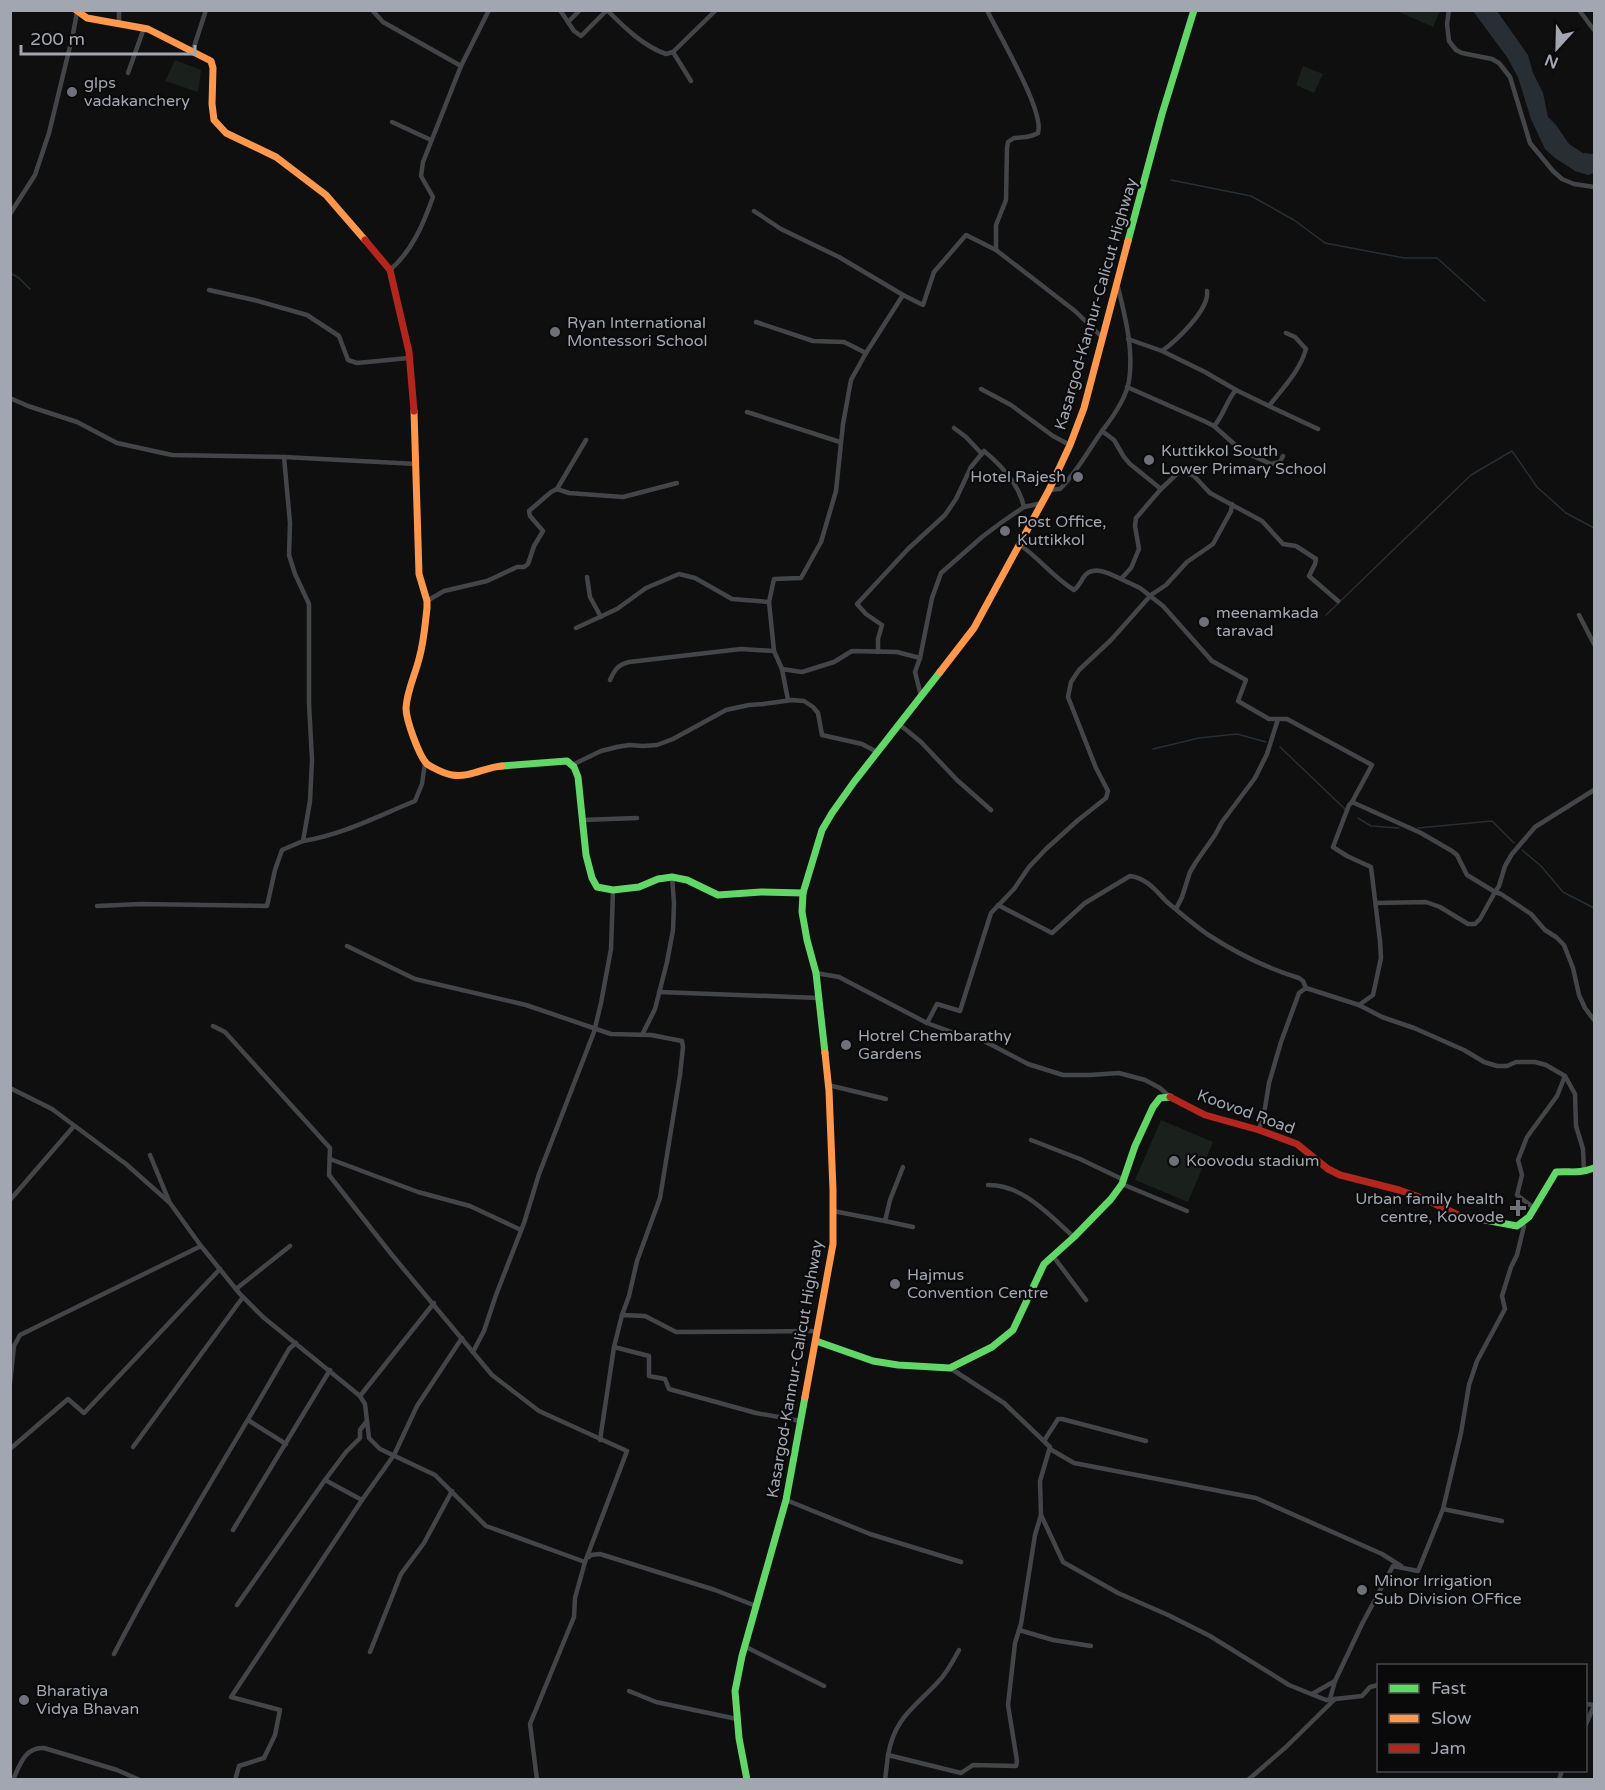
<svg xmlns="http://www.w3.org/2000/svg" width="1605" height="1790" font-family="'Varela Round',sans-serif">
<rect width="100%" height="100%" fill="#0f0f10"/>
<!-- green -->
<g fill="#1a201b">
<path d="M1395,10H1440V11L1433,27Z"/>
<path d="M175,60L201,70L198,92L165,81Z"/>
<path d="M1303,66L1323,74L1314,93L1296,85Z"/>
<path d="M1161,1120L1213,1142L1188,1202L1135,1180Z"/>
</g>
<!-- water -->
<path fill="#282f34" d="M1473,11H1497L1528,55L1533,73L1543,93L1548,117L1556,125L1569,144L1583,153L1594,154V173L1588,175L1575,171L1555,158L1545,149L1531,119L1518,77L1507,57Z"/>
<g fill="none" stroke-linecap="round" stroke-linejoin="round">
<!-- stream -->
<g stroke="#282f34" stroke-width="1.5">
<path d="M1171,180L1251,196L1294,220L1325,243L1404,258H1437L1485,301"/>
<path d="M10,273L19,278L30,289"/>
<path d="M1326,615L1471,475L1512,451L1537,487L1566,513L1594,528"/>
<path d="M1280,747L1345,809"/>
<path d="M1153,749L1199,738L1237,734L1266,742"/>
<path d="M1358,818L1371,826L1399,828"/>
<path d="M1418,828L1492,821L1514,843"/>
<path d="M1522,850L1541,866L1563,892L1594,908"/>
</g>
<!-- street -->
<g stroke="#444549" stroke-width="4.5">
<path d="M372,10L383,22L461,66"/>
<path d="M560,10L574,31L581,36L607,10"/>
<path d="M607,10C624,27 643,46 666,54L673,52L691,81"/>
<path d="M987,10C998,34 1045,111 1038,133C1030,138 1023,137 1014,138L1008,142L1007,148L1006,200L996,225V250"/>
<path d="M1449,10L1447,24L1449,41L1456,50L1462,53L1492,59L1499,63L1510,77L1530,143L1553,171L1562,179L1574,184L1594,187"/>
<path d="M1579,10L1594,30"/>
<path d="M568,22L580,10"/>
<path d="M119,23V10"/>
<path d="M673,52L716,10"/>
<path d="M192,53L206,10"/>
<path d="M128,73L144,28"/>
<path d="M392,122L431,140"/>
<path d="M754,211L781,229L839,257L903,295"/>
<path d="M10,214L35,175L49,133L73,34L77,12"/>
<path d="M390,270C412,251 423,225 433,197L421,176L423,162L461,66L489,10"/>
<path d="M209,290L254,300L307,315L339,336L348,360L357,363L409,358"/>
<path d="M756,322L813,341L844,342L866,353"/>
<path d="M1128,339L1162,351C1176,341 1210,309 1207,291"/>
<path d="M1162,351L1205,372L1236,390"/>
<path d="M1127,387L1204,421L1214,426L1242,451L1271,464L1280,462L1283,456"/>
<path d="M981,389L1011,405L1053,436L1070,445"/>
<path d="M10,398L28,406L77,422L117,443L172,455L284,457L417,464"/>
<path d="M1269,406L1318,429"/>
<path d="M747,412L840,442"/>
<path d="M1214,426C1224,415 1226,401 1236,390L1269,406C1282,389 1300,371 1306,349L1295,337L1286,333"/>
<path d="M954,428L966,437L982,454"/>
<path d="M1102,431C1113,417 1126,399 1129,381C1134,350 1125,316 1118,287"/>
<path d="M557,489L569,493L623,497L677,483"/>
<path d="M1161,489L1180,471L1194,476L1210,493L1262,521L1283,544L1296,546L1316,559L1315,564L1309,576L1338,601"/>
<path d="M1019,544C1039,558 1054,578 1074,590C1079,586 1080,583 1083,578C1092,564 1109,573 1121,579L1131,568L1139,549L1135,526L1136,518L1161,489L1130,464L1124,457L1114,440L1102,431C1088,451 1077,472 1060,489L1049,490"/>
<path d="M587,577L590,597L601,617"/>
<path d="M1121,579L1140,588L1163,606L1212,661L1246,680L1238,701L1269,719H1287L1372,765L1352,802L1349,805L1333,847L1347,856L1371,867L1380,941L1381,958L1373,995L1359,1005"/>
<path d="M427,601L444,591L487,581L517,567H524L528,564L534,546L543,531L530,516L529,511L551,492L557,489L586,440"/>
<path d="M1579,615L1594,644"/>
<path d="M576,628L617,609L646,588L679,574L695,578L732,599L769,602"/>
<path d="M878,652V639L882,625L866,614L857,604L908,549L945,515L956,499L971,467L984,451C1001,465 1019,485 1024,507"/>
<path d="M920,658L932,598L941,573L982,537L1002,522L1024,507L1042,503"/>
<path d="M782,669L788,700"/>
<path d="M610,680C615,669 618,665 629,662L741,649L774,651"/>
<path d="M921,696L915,672L920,658L897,652L852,651L834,662L802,672L782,669L774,651L769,602L774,579L801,578L821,542L836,491L843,424L851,380L866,353L903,295L923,305L934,272L966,235L996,250L1075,311L1103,338"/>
<path d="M899,724L921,742L957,780L991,810"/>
<path d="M572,765L601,751L617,747L629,745L643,746L657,745L673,739L726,710L749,705L763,704L792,700L804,701L813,707L818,713L822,735L862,744L877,752"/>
<path d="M1594,790L1535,827L1512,854L1505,866L1499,886L1495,892L1501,894L1531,914L1545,930L1556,937L1564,945L1573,968L1579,995L1585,1008L1594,1020"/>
<path d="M1352,802L1421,833L1452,851L1457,855L1467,875L1495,892L1480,919L1475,924H1468L1440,907L1426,902L1376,903"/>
<path d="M582,820L637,818"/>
<path d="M303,841C342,835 378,816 415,801L422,784L425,763"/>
<path d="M998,905L1052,933L1085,903L1130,876C1147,878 1156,891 1167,902C1180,913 1193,924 1207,934C1236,953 1266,968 1299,978L1303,981L1306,988"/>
<path d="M97,906L141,904L267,906L275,870L282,850L303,841L310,801L312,760L309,703V604L295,574L289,555L290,523L284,457"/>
<path d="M1176,909L1182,897L1190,872L1196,862L1215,835L1222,822L1255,778L1267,754L1278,719"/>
<path d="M347,946L415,979L526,1005L611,1034L651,1035L682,1041L683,1047L680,1075L660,1198L637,1261L629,1296L622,1315"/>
<path d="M816,973L839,977L927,1023L957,1034L984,1041L1028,1064L1063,1075H1090L1119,1073L1145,1080L1160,1088L1169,1096"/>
<path d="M659,992L819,998"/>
<path d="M927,1023L937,1004L960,1011L991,913L1014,889L1029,867L1046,849L1077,821L1106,798L1108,791L1096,768L1068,697L1071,682L1079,670L1111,640L1151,595L1166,585L1187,562L1213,544L1231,511L1232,504"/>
<path d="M213,1026L225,1032L330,1148L329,1175L392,1255L492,1375L539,1411L627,1451L585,1562L575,1598L574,1617L530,1724L537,1780"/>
<path d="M642,1035L655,1009L667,962L673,930L674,903L672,877"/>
<path d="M1565,1076L1575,1094L1576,1126L1583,1149L1584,1171"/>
<path d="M828,1085L886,1099"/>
<path d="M10,1088L52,1109L126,1164L170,1203L201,1246L240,1294L263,1317L360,1396L365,1404L369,1438L380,1449L435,1475L486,1526L585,1562"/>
<path d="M1259,1130L1265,1108L1269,1083L1281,1042L1299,993L1306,988L1359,1005L1382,1017L1414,1028L1464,1050L1484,1062L1497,1066H1507L1516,1062H1535L1546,1065L1565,1076L1557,1096L1527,1137L1518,1160L1522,1175L1517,1195L1534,1208"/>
<path d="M1031,1140L1080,1159L1124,1180"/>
<path d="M150,1155L169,1201"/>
<path d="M330,1159L418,1192L470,1206L521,1230"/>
<path d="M1122,1184L1187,1211"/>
<path d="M988,1185C1022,1184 1050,1216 1074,1237"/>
<path d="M10,1200L74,1126"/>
<path d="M833,1211L885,1221L890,1200L903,1167"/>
<path d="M885,1221L913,1227"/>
<path d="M1053,1256L1086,1300"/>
<path d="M236,1289L290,1246"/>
<path d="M614,1347L649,1356V1376L665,1379L669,1389L756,1413L801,1421"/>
<path d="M473,1352L484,1331L496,1295L524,1223L539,1174L594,1032L601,1003L611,949L613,890"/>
<path d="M950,1368L1004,1403L1050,1447L1040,1481L1041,1515L1063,1562L1118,1593L1168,1615L1210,1636L1289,1685L1326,1700L1362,1696L1370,1687L1378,1685"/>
<path d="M10,1383L14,1346L20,1335L201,1246"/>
<path d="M360,1396L434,1303"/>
<path d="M248,1420L286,1444"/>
<path d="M600,1440L614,1347L622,1315L645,1316L676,1332L818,1331"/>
<path d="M1044,1441L1058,1419H1062L1146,1441"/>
<path d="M133,1447L243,1297"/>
<path d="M10,1449L68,1399L84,1413L220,1269"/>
<path d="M1050,1449L1074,1463L1256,1498L1382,1554L1401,1566"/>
<path d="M362,1500L325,1480L346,1452L360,1438V1430L367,1421"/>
<path d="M786,1500L870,1534L961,1562"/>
<path d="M1443,1509L1502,1521"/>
<path d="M233,1530L330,1370"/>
<path d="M589,1557L591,1555L600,1554L715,1590L756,1606"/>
<path d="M237,1605L325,1480"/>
<path d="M1019,1630L1053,1640L1091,1646"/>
<path d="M744,1646L824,1686"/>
<path d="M370,1652L401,1574L424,1543L452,1491"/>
<path d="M114,1654C168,1549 231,1451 289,1349L296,1343"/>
<path d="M629,1691L656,1702L737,1719"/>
<path d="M1312,1694L1335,1681L1362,1624L1393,1566L1418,1571L1443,1509L1461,1433L1469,1385L1477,1361L1505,1309L1502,1296L1511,1267L1517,1255L1524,1226L1521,1224"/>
<path d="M1330,1699L1335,1681"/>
<path d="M1586,1704L1594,1705"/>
<path d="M1586,1724L1594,1706"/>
<path d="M888,1755C895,1717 914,1708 938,1682C947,1673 953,1661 959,1650"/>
<path d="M13,1780C20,1764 25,1747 44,1748L117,1770L140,1780"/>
<path d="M235,1780L239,1766L264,1758L275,1735L280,1710L231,1697L362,1500L394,1455L417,1406L462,1338"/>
<path d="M885,1780L888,1755L961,1773L973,1765L1016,1766L1017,1761L1008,1705L1015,1643L1021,1624L1035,1535L1041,1515"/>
<path d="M1248,1780L1286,1747L1335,1699"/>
<path d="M1559,1780L1562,1770"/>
</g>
<!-- fast -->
<g stroke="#63d668" stroke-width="7">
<path d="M1128,241L1162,114L1194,10"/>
<path d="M502,766L567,761L574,767L578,777L586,855L592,878L597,887L613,890L639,887L658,879L672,877L687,880L718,895L761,892L803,893"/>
<path d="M825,1053L816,973L807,940L802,912L803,893L822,830L832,813L854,782L940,672"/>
<path d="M1485,1220L1517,1226L1529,1217L1556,1172C1572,1171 1578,1174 1594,1168"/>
<path d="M816,1341L873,1361L898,1365L950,1368L992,1347L1013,1330L1044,1264L1074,1237L1111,1199L1122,1184L1135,1146L1153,1107L1160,1098L1170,1097"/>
<path d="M747,1780L739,1738L735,1691L742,1656L786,1500L805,1397"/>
</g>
<!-- slow -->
<g stroke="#ff974d" stroke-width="7">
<path d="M76,10L87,18L148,29L211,61L213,68L212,104L214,120L226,133L276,157L326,195L365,240"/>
<path d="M414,411L419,574L427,601V608C425,625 424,642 419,659C415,675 407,691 406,708C406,720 419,756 427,764C433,768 445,774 452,775C470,778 485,767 502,766"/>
<path d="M940,672L974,628L1049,490L1070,445L1084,408L1128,241"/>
<path d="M805,1397L833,1244V1190L829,1091L825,1053"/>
</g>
<!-- jam -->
<g stroke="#b3261e" stroke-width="7">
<path d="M365,240L390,270L409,352L414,411"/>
<path d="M1170,1097L1205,1115L1259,1130L1297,1144L1328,1169L1340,1175L1399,1190L1425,1199L1460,1216L1485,1220"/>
</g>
</g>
<!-- markers -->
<g fill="#6f7178" stroke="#0a0a0b" stroke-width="2">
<circle cx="72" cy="92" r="6"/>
<circle cx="555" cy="332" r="6"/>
<circle cx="1149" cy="460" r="6"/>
<circle cx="1078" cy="477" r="6"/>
<circle cx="1005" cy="531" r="6"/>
<circle cx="1204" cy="622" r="6"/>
<circle cx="846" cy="1045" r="6"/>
<circle cx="1174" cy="1161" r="6"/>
<path d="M1515 1199h6v6h6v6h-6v6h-6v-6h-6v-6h6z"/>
<circle cx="895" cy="1284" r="6"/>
<circle cx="1362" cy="1590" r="6"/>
<circle cx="24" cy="1700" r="6"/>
</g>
<g text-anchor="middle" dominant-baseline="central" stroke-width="4.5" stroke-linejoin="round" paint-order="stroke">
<!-- poi labels -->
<g font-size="16" fill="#a2a6b0" stroke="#0a0a0b" text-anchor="start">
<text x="84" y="83">glps<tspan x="84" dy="18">vadakanchery</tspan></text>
<text x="567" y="323">Ryan International<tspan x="567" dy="18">Montessori School</tspan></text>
<text x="1161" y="451">Kuttikkol South<tspan x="1161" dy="18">Lower Primary School</tspan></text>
<text x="1066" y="477" text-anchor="end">Hotel Rajesh</text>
<text x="1017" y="522">Post Office,<tspan x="1017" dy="18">Kuttikkol</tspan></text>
<text x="1216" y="613">meenamkada<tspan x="1216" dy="18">taravad</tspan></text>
<text x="858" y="1036">Hotrel Chembarathy<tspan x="858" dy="18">Gardens</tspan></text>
<text x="1186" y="1161">Koovodu stadium</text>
<text x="1504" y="1199" text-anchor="end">Urban family health<tspan x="1504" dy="18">centre, Koovode</tspan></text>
<text x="907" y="1275">Hajmus<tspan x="907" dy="18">Convention Centre</tspan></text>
<text x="1374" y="1581">Minor Irrigation<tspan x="1374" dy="18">Sub Division OFfice</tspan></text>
<text x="36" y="1691">Bharatiya<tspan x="36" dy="18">Vidya Bhavan</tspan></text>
</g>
<!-- street labels -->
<g font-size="16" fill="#a2a6b0" stroke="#0a0a0b">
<text transform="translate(1096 304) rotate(-74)">Kasargod-Kannur-Calicut Highway</text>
<text transform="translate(1246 1112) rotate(20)">Koovod Road</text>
<text transform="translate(795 1369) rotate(-80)">Kasargod-Kannur-Calicut Highway</text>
</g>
</g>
<!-- border -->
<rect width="1605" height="1790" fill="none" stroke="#a2a6b0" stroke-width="24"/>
<!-- legend -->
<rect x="1377" y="1664" width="210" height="108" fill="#0a0a0b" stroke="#47484d" stroke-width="1.5"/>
<rect x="1389" y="1684" width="30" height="9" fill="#63d668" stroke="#47484d" stroke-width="1.5"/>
<text x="1431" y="1694" font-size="18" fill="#a2a6b0">Fast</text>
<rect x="1389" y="1714" width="30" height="9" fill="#ff974d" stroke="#47484d" stroke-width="1.5"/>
<text x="1431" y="1724" font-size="18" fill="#a2a6b0">Slow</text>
<rect x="1389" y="1744" width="30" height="9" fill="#b3261e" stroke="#47484d" stroke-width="1.5"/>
<text x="1431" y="1754" font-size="18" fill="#a2a6b0">Jam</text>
<!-- north arrow -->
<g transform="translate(1557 48) rotate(202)" stroke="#0a0a0b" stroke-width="4.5" paint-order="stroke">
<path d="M0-4.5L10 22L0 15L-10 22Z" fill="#a2a6b0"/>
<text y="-9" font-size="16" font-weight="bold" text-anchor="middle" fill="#a2a6b0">N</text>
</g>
<!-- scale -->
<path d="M21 45v9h174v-9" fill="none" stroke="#a2a6b0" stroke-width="3"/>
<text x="30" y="45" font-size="18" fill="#a2a6b0" stroke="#0a0a0b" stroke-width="4.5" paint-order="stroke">200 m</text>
</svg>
